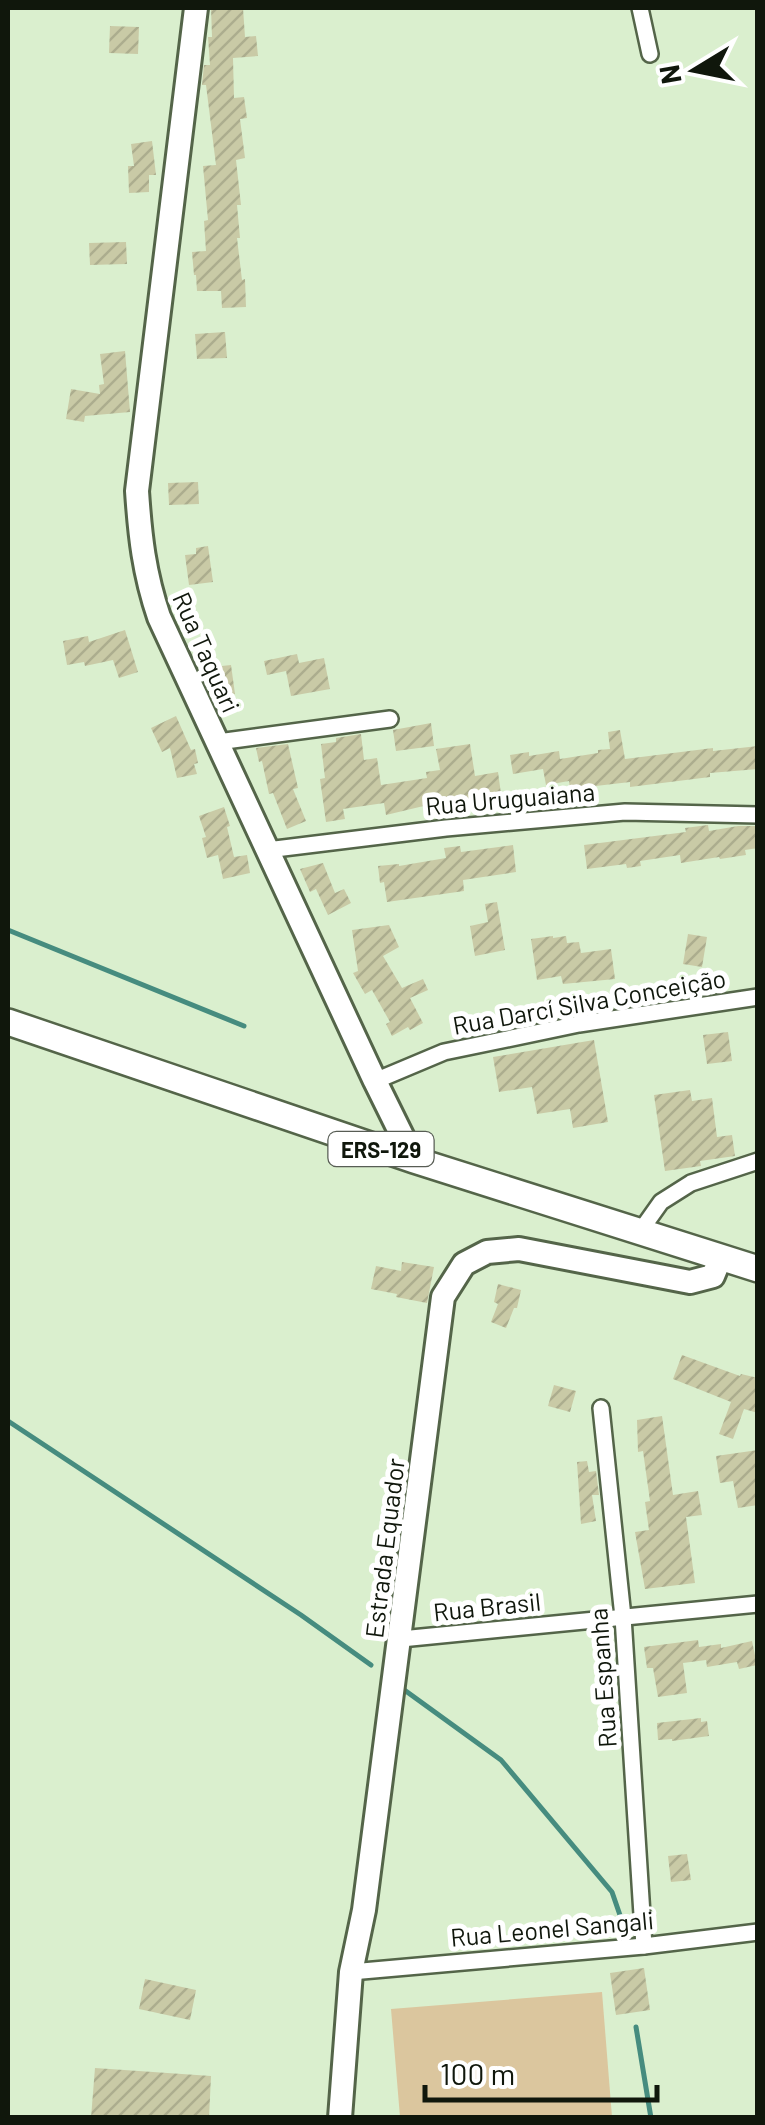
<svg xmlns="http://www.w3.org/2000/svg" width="765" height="2125" font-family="Barlow,sans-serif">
<defs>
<pattern id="building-hatch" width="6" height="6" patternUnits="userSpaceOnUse" patternTransform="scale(2.5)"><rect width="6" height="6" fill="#c9caa6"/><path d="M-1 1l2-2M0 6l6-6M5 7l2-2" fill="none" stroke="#acad8e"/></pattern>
</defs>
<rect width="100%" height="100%" fill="#daefce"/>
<!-- pitch -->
<path fill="#dbc69e" d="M602,1992L612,2117H400L391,2009Z"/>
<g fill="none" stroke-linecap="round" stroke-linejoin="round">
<!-- stream -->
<g stroke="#468c7f" stroke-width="5">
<path d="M8,930L244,1026"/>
<path d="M8,1421L301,1615L371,1665"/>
<path d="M403,1689L501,1760L612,1892L622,1921"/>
<path d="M636,2027L651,2118"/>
</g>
</g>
<!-- building -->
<g fill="url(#building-hatch)">
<path d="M211,8H243L245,37L256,36L258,56L233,58L234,98L244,97L247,118L240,119L245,158L236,160L241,205H237L240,238H237L242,280L245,279L246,307L222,308L221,291H197L196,275H194L192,252L206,251L204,221L208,220L203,166L216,165L206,85H202L204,65H210L208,37H212Z"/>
<path d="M110,26L139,27L138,54L109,53Z"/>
<path d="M152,141L156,175H149V192L129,193L128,166H134L131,144Z"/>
<path d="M126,242L127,264L90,265L89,243Z"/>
<path d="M225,332L227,358L197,359L195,334Z"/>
<path d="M125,351L130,412L85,416L84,422L66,419L71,389L100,394L99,385L104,384L100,354Z"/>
<path d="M198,482L199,504L169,505L168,483Z"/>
<path d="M208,546L213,582L189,585L185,555L196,554V548Z"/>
<path d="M125,630L138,672L119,678L113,660L85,666L84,662L67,665L63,641L88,636L89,642Z"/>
<path d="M297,654L299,663L324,658L330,689L291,696L286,671L267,675L264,661Z"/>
<path d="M231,665L235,694L213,697L205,680L203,668Z"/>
<path d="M176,716L191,750L195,749L198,763L194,764L197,774L177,778L170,748L162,752L151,728Z"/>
<path d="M431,723L434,746L396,751L393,730Z"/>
<path d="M620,730L625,759L713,748V751L758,746V769L710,773V777L630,787V782L570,789L569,781L546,785L543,769L513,774L510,755L529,752V756L559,751L560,759L598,753V750L610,749L608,732Z"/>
<path d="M361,734L364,760L377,758L381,785L427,778L426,772L440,770L436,749L470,744L475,776L498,772L502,801L481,804L480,800L432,804L386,815L384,803L343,809L345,819L326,822L320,779L325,778L321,744L336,742V738Z"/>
<path d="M288,744L298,788L293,789L306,821L287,829L273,793L269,794L262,761L259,762L256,748Z"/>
<path d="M224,807L230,826L227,827L234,857L247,855L250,873L223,879L218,855L207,858L202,838L206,837L199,816Z"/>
<path d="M708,825L709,831L738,826H758V848L745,850L746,855L720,859L719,857L681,863L680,855L640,861L641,866L627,868L626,864L587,869L584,845L686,832L685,828Z"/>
<path d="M513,845L516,872L463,880L464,891L387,902L384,882L380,883L378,866L399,864V866L446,858L444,848L460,846L461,852Z"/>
<path d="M323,863L335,893L344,889L351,903L328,915L316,889L310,892L300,869Z"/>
<path d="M497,902L505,950L475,956L470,926L488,922L485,904Z"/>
<path d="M389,925L399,947L383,956L402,988L423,979L428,990L410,998L423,1023L410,1030L408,1027L392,1036L386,1024L390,1022L372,990L365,994L353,973L358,971L352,930Z"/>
<path d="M688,934L707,937L702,967L683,964Z"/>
<path d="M553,936V938L566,936L567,943L579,942L581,953L611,949L615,979L563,984L561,976L537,980L531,939Z"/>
<path d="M728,1032L732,1061L707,1064L703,1035Z"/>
<path d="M594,1040L608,1122L573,1128L570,1109L537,1114L532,1087L499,1092L493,1057Z"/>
<path d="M690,1090L692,1101L712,1098L717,1137L732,1135L735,1156L700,1161L701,1166L665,1171L654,1095Z"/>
<path d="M402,1262L434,1267L427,1303L396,1297L397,1294L371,1289L376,1266L401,1271Z"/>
<path d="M498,1284L521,1290L517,1308H514L506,1328L491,1322L498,1304L494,1302Z"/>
<path d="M682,1355L740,1376L741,1374L758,1378V1413L744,1409L733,1439L719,1434L731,1402L673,1379Z"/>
<path d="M554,1385L576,1391L570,1412L548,1406Z"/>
<path d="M662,1416L673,1495L698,1491L702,1515L686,1517L695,1583L645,1589L635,1532L649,1530L645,1502L650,1501L643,1451L638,1452L637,1420Z"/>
<path d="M758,1450V1505L738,1508L733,1481L720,1483L716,1456Z"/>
<path d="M587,1461L589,1472L596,1471L599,1495H592L596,1521L581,1524L577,1462Z"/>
<path d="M698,1640L699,1647L721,1644V1648L752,1641L757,1665L739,1669L737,1662L707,1667L706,1660L683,1663L687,1693L658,1697L653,1668H647L644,1647Z"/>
<path d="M701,1718V1722L707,1721L709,1736L672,1741V1739L658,1740L657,1723Z"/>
<path d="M687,1854L691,1880L671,1882L668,1856Z"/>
<path d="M644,1968L650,2010L616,2015L610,1973Z"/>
<path d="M145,1979L196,1990L190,2020L139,2009Z"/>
<path d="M95,2068L211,2076L209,2118H91Z"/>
</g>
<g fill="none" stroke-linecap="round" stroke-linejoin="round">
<defs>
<g id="street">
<path d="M640,8L650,54"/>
<path d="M218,742L390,719"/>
<path d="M267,850L446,828L625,812L758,815"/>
<path d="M375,1081L444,1052L579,1024L758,997"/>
<path d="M639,1233L661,1202L691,1183L758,1161"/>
<path d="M601,1408L623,1617L644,1946"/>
<path d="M401,1639L758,1604"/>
<path d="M351,1972L644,1946L758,1932"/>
</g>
<g id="secondary">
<path d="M196,8L137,491C140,536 144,573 159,617L375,1081L414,1160"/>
<path d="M340,2118L351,1972L364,1910L443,1297L464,1264L487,1252L519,1249L690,1282L713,1276L720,1259"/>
</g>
<path id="primary" d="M8,1022L414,1160L758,1269"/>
</defs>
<!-- street casing -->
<use href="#street" stroke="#546549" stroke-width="20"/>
<!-- secondary casing -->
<use href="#secondary" stroke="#546549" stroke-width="28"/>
<!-- primary casing -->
<use href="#primary" stroke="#546549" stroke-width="30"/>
<!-- street -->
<use href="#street" stroke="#fff" stroke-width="15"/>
<!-- secondary -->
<use href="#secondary" stroke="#fff" stroke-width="22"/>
<!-- primary -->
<use href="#primary" stroke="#fff" stroke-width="25"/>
</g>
<g text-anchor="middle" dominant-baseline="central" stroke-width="10" stroke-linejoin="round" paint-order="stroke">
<!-- shield labels -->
<rect fill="#fff" stroke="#585d55" stroke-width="2.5" x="328.5" y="1132" width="105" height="34" rx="8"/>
<g font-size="22" font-weight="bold" fill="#10170c">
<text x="381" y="1149">ERS-129</text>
</g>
<!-- street labels -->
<g font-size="25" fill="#10170c" stroke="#fff">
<text transform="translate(207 652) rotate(66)">Rua Taquari</text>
<text transform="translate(510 798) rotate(-5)">Rua Uruguaiana</text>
<text transform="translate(589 1001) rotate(-10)">Rua Darcí Silva Conceição</text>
<text transform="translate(384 1548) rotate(-83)">Estrada Equador</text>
<text transform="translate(487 1606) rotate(-6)">Rua Brasil</text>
<text transform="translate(602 1678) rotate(-94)">Rua Espanha</text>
<text transform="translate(552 1928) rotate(-5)">Rua Leonel Sangali</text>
</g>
</g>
<!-- border -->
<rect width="765" height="2125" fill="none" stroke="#10170c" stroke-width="20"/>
<!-- north arrow -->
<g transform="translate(695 70) rotate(260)" stroke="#ffffff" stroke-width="8" paint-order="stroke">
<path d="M0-8L18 38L0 25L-18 38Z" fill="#10170c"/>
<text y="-15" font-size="28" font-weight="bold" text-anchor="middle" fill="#10170c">N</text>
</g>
<!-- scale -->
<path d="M425 2085v15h232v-15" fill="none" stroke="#10170c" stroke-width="5"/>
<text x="440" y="2085" font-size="30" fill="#10170c" stroke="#ffffff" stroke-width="8" paint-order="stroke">100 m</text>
</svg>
